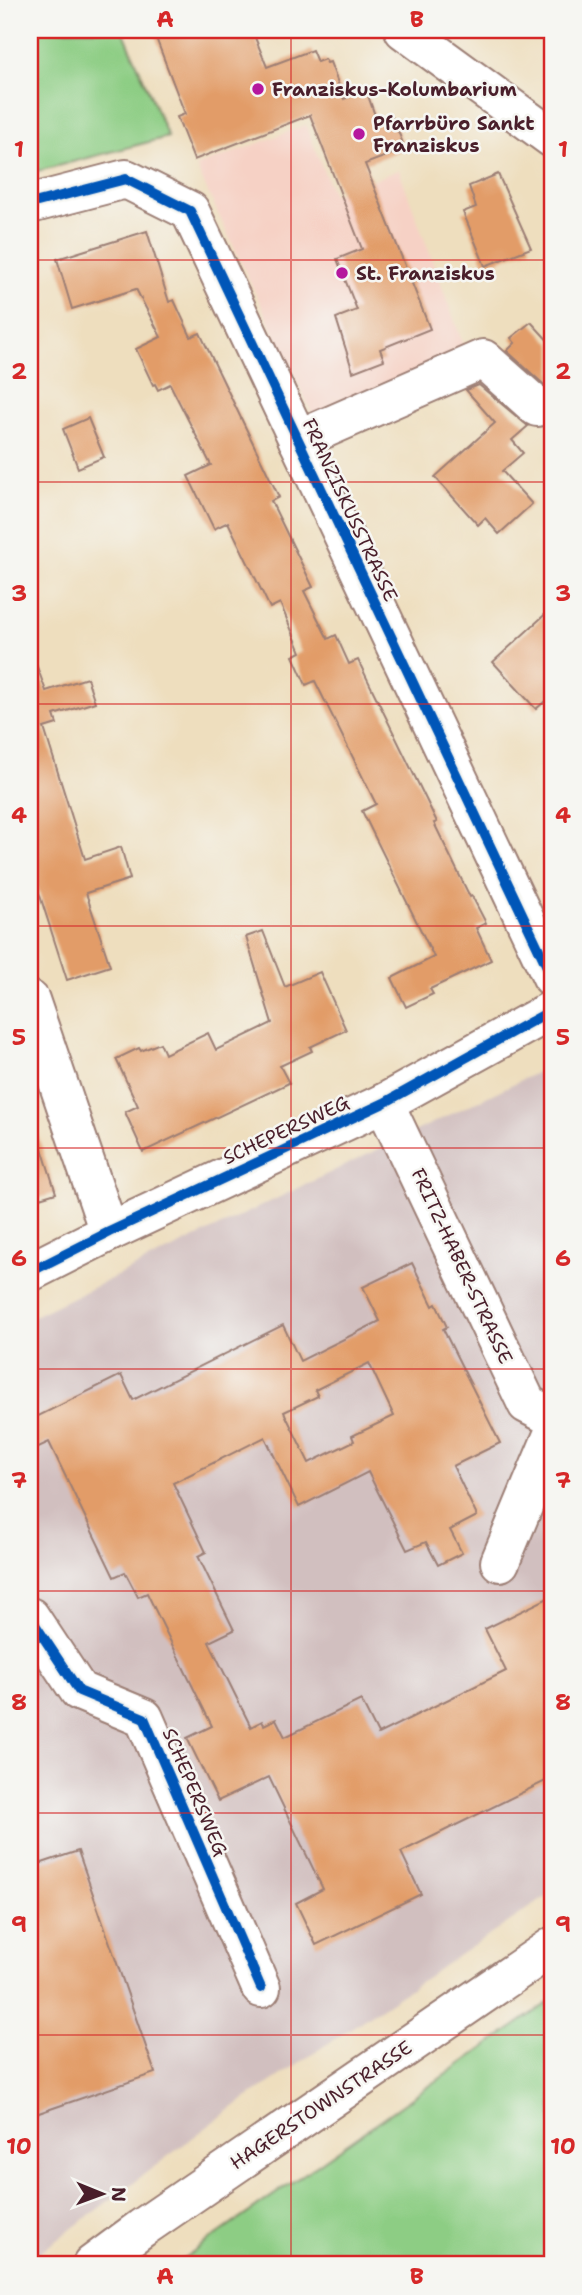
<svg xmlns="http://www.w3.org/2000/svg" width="582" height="2295" font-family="'Shantell Sans',sans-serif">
<rect width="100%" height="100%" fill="#f6f6f2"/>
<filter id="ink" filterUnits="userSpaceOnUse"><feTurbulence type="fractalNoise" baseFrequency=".0143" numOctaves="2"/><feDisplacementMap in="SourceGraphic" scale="14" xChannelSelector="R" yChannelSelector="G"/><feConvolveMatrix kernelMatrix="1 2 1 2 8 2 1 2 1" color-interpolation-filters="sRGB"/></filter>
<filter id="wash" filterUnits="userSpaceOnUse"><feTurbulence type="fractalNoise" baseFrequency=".00686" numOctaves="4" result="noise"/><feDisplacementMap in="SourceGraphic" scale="28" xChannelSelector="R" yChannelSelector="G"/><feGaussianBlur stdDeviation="1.57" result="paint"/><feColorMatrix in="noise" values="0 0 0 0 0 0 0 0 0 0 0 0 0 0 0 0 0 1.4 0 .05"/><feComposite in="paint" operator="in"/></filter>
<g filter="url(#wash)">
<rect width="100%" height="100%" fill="#eedebe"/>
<!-- built -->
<path fill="#f6d1c5" d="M306,125L333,195L399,170L466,352L314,417L196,167Z"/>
<!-- industrial -->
<path fill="#d1bfbf" d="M552,1065V1893L235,2106L30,2260V1318Z"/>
<!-- green -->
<g fill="#8dcd84" stroke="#6c7658" stroke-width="2">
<path d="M30,30H123L168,137L38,171L30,151Z"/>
<path d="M552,2000V2265H174Z"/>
</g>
<g id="blocks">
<!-- building -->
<g fill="#e29c68" fill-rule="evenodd">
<path d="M153,30H252L267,67L312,50L317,62L325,59L327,63L330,62L344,99L366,90L378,124L393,118L405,149L365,164L430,329L380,349L384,360L353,372L336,318L357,310L337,259L362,249L310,115L194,160L177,117L185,114Z"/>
<path d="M498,174L531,248L485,266L463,212L476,207L469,186Z"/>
<path d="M147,231L169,302L174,300L191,337L200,333L279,497L271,501L313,587L304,591L328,639L336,635L349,664L358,660L437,822L434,823L470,897L472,896L486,923L476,928L491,960L430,989L433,994L406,1007L392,978L434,957L362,811L376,804L315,681L306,685L293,656L301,652L280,603L270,608L228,522L214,529L188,476L211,465L170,384L158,390L155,384L153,385L136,349L161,337L136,289L72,309L57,259Z"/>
<path d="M531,322L552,345V392L507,351L515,343L511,338Z"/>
<path d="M479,385L528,426L512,440L523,453L502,471L532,504L499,534L485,518L478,525L435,477L495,423L466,390Z"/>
<path d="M88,418L104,457L78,468L63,429Z"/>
<path d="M552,608V695L536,709L493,662Z"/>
<path d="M30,656H33L46,691L87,678L95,702L54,715L57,724L44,728L85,859L121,847L130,879L86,893L110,966L67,980L34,877L30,879Z"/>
<path d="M263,931L285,987L320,972L346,1030L310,1047L312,1051L280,1066L289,1083L143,1152L125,1112L138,1106L116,1059L139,1048L141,1051L160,1043L165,1054L208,1033L216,1050L272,1023L246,937Z"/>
<path d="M35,1126L56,1193L30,1201V1127Z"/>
<path d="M412,1263L433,1306L436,1304L447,1327L443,1329L500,1443L453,1466L477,1516L450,1530L462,1553L438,1565L426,1542L407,1550L368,1472L299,1507L265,1437L173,1483L206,1552L198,1556L234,1630L209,1642L251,1727L262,1721L264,1725L276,1719L285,1737L361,1700L378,1734L506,1671L485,1629L552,1596V1778L401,1852L421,1894L316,1945L296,1903L323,1889L269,1777L218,1801L187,1738L212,1726L147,1593L138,1597L125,1572L114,1577L49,1442L30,1451V1420L121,1375L133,1400L283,1325L300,1361L380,1321L363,1287ZM369,1363L394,1416L352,1436L354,1441L309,1463L284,1412L318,1396L315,1390Z"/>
<path d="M78,1851L155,2073L30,2116V1867Z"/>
</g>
</g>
</g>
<g filter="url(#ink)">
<use href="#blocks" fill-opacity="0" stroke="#9c7e74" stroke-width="2"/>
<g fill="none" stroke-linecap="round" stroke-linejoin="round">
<defs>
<g id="minor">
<path d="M404,30L552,138"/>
<path d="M30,204L126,179L190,211L552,977"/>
<path d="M298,440L483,359L537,407"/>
<path d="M30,1000L109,1232"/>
<path d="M384,1103L527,1404L552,1417"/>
<path d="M30,1272L109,1232L384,1103L552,1010"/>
<path d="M500,1562L552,1437"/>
<path d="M30,1617L79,1691L144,1718L261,1988"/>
</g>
<path id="major" d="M92,2265L142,2228L552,1947"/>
</defs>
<!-- minor casing -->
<use href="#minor" stroke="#9c7e74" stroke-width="42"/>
<!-- major casing -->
<use href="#major" stroke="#9c7e74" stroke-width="42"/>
<!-- minor -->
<use href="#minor" stroke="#fff" stroke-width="38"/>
<!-- major -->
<use href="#major" stroke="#fff" stroke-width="38"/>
<defs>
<g id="cycleway">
<path d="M30,204L126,179L190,211L552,977"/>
<path d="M30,1272L109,1232L384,1103L552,1010"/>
<path d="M30,1617L79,1691L144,1718L261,1988"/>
</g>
</defs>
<!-- cycleway casing -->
<use href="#cycleway" stroke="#f6f6f2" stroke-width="15"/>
<!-- cycleway -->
<use href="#cycleway" stroke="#0057b8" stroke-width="10"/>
</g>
</g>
<!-- grid -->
<path fill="none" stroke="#d62828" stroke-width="2" stroke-opacity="0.55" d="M291,30V2265M30,260H552M30,482H552M30,704H552M30,926H552M30,1148H552M30,1369H552M30,1591H552M30,1813H552M30,2035H552"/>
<!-- markers -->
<g fill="#b5179e" stroke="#f6f6f2" stroke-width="2.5">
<circle cx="258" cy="89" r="7"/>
<circle cx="359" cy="134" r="7"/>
<circle cx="342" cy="273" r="7"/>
</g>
<g text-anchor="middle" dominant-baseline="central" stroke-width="5" stroke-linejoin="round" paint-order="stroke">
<!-- poi labels -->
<g font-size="19" font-weight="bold" fill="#4a1f2b" stroke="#f6f6f2" text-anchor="start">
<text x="272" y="89">Franziskus-Kolumbarium</text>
<text x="373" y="123">Pfarrbüro Sankt<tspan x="373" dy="22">Franziskus</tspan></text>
<text x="356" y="273">St. Franziskus</text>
</g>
<!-- street labels -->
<g font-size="19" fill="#4a1f2b" stroke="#f6f6f2">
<text transform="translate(350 510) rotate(65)">FRANZISKUSSTRASSE</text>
<text transform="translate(286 1130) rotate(-25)">SCHEPERSWEG</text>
<text transform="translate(462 1266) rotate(65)">FRITZ-HABER-STRASSE</text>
<text transform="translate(195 1792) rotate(67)">SCHEPERSWEG</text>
<text transform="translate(321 2105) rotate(-34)">HAGERSTOWNSTRASSE</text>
</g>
</g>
<!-- margin -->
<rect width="582" height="2295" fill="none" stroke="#f6f6f2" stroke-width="77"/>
<!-- north arrow -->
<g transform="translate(102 2194) rotate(91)" stroke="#f6f6f2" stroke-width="5" paint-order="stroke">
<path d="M0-5L12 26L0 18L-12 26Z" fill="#4a1f2b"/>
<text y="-10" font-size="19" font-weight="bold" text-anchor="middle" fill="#4a1f2b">N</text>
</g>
<rect x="38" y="38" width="506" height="2218" fill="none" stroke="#d62828" stroke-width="2.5"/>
<g font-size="23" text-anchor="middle" font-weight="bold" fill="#d62828">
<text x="165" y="27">A</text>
<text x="417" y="27">B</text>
<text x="19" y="157">1</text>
<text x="563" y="157">1</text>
<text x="19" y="379">2</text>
<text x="563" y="379">2</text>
<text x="19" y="601">3</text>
<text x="563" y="601">3</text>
<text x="19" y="823">4</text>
<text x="563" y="823">4</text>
<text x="19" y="1045">5</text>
<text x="563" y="1045">5</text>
<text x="19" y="1266">6</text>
<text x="563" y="1266">6</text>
<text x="19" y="1488">7</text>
<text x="563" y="1488">7</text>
<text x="19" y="1710">8</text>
<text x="563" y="1710">8</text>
<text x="19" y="1932">9</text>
<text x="563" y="1932">9</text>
<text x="19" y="2154">10</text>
<text x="563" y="2154">10</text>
<text x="165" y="2284">A</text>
<text x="417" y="2284">B</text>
</g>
</svg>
